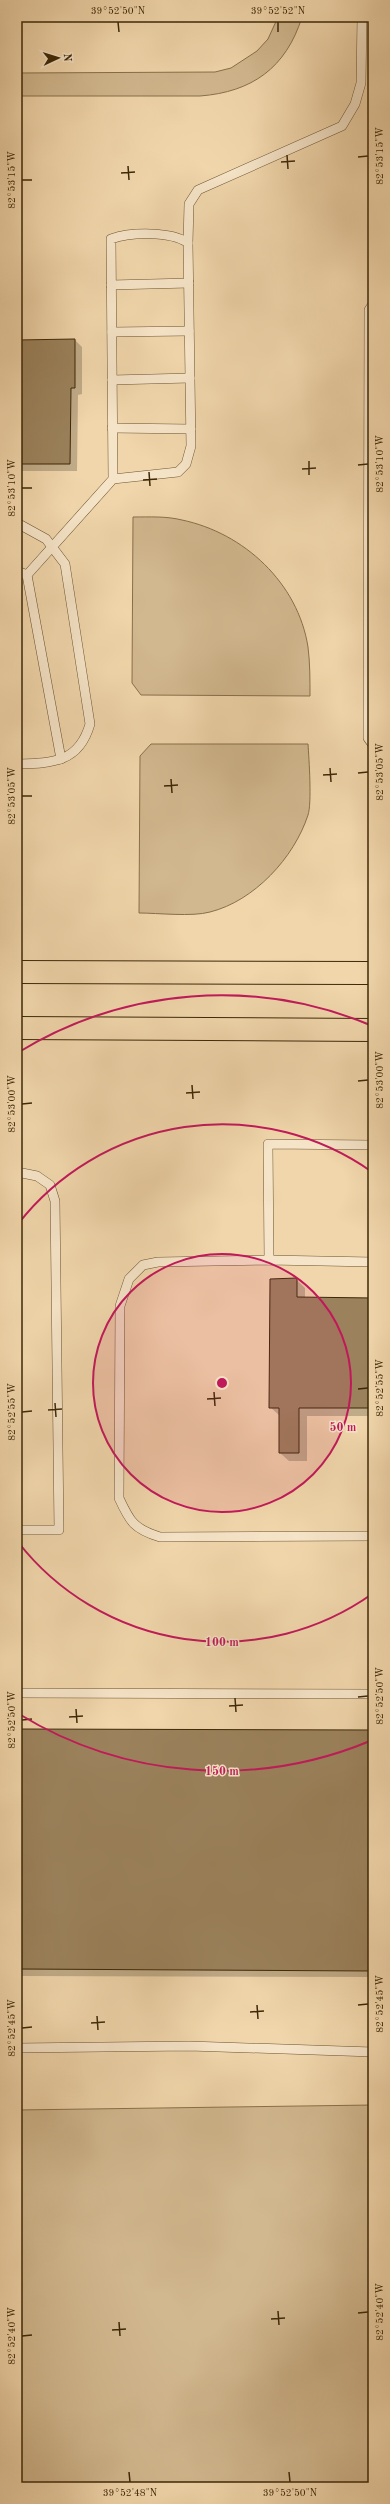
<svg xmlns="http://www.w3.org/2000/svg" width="390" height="2504" font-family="'Old Standard TT',serif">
<rect width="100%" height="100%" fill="#f1d6ab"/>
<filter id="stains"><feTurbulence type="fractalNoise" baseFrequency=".005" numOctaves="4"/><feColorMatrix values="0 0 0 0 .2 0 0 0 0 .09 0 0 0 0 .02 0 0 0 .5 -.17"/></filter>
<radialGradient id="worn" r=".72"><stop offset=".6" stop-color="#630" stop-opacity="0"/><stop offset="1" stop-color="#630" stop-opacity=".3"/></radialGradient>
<!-- green -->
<g fill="#d2b88f" stroke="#88704b">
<path d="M278,17H302C286,68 252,92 200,96H17V73L215,72L231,68L257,51L268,39Z"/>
<path d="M133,517C150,517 166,516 182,520C244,533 298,583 308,647C310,663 310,679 310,696L141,695L132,683Z"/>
<path d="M151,744H308C309,759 312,803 308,815C294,858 254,901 210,912C192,917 158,913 139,913L140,756Z"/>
<path d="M373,2105V2487H17V2110Z"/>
</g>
<!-- shadow -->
<g fill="#0003">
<path d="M75,340L82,347V394L78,395L77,471H17V341Z"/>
<path d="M296,1279L305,1288V1298L373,1299V1416H307V1461H289L280,1453V1416L270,1407Z"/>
<path d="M17,1730L373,1731V1977L17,1976Z"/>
</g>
<!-- building -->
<g fill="#9b825c" stroke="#3d2807">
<path d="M75,339V388H71L70,464H17V340Z"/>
<path d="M297,1278V1297L373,1298V1408H299V1453H279V1408H269L270,1279Z"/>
<path d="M17,1729L373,1730V1971L17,1969Z"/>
</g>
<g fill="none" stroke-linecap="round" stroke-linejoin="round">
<defs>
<g id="lane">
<path d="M188,243L189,204L198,190L342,126L355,104L361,83L362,17"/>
<path d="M111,285L189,283"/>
<path d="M373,304L369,310L368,738L373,745"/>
<path d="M112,332L189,331"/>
<path d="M112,380L190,378"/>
<path d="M112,428L191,429"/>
<path d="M17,523L46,539L65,564L90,724C79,763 52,763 17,764"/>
<path d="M17,571L27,575"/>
<path d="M61,759L27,575L113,479L178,472L186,464L191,446L188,243C171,231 130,232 111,239L113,479"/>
<path d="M17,1172L37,1176L50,1185L55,1201L59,1530H17"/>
<path d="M269,1260L268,1144L373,1145"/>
<path d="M373,1262L269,1260L158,1262L143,1265L129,1279L120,1306L119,1498C130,1522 134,1529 160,1537L373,1536"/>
<path d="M17,1693L373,1694"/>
<path d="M17,2048L189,2046L373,2052"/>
</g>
<g id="primary">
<path d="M17,972L373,973"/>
<path d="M17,1028L373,1030"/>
</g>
</defs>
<!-- lane casing -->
<use href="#lane" stroke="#6a5430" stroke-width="10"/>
<!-- primary casing -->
<use href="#primary" stroke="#3d2807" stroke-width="24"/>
<!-- lane -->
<use href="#lane" stroke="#f6e4c8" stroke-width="9"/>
<!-- primary -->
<use href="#primary" stroke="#f1d6ab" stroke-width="22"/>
</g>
<!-- ticks -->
<path fill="none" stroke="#3d2807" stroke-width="1.5" d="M118,22L119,32M278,22V32M287,155L288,169M358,157L368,156M281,162L295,161M128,166L129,180M121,173L135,172M22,180H32M309,461V475M358,465L368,464M302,469L316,468M149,472L150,486M143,480L157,479M22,488H32M330,768L331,782M358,773L368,772M323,775L337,774M171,779L172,793M164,786L178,785M22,796H32M358,1081L368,1080M192,1085L193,1099M186,1093L200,1092M22,1104L32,1103M358,1389L368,1388M214,1392L215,1406M207,1399L221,1398M55,1403L56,1417M48,1410L62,1409M22,1412L32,1411M358,1697L368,1696M235,1698L236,1712M229,1706L243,1705M76,1709L77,1723M69,1717L83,1716M22,1720L32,1719M257,2005L258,2019M358,2005L368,2004M250,2012L264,2011M97,2016L98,2030M91,2023L105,2022M22,2028L32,2027M278,2311L279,2325M358,2313L368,2312M271,2319L285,2318M119,2322L120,2336M112,2330L126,2329M22,2336L32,2335M129,2472L130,2482M289,2472L290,2482"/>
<!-- distance rings -->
<circle cx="222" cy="1383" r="129" fill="#c2185b" fill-opacity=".12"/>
<g fill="none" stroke="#c2185b" stroke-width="2">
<circle cx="222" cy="1383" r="129"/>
<path d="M372 1594A259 259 0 0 1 18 1542M18 1224A259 259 0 0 1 372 1172"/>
<path d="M370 1741A388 388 0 0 1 19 1714M19 1052A388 388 0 0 1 370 1025"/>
</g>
<circle cx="222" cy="1383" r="6" fill="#c2185b" stroke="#f6e4c8" stroke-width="2"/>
<g font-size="12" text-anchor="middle" font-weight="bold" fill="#c2185b" stroke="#f6e4c8" stroke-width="3" stroke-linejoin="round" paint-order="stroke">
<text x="343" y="1431">50 m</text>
<text x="222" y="1646">100 m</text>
<text x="222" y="1775">150 m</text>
</g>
<!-- margin -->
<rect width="390" height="2504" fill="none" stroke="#f1d6ab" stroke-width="44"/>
<!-- north arrow -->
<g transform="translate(58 58) rotate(86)" stroke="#f6e4c8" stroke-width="3" paint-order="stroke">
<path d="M0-3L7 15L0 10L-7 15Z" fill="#3d2807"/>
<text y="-6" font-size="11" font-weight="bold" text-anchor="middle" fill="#3d2807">N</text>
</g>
<rect x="22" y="22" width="346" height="2460" fill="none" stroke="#3d2807" stroke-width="1.5"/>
<g font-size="10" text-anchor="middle" fill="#3d2807">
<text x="118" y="14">39°52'50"N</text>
<text x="278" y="14">39°52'52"N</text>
<text transform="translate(379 156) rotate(-90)" y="4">82°53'15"W</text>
<text transform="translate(11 180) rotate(-90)" y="4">82°53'15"W</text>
<text transform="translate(379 464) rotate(-90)" y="4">82°53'10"W</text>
<text transform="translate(11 488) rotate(-90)" y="4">82°53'10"W</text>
<text transform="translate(379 772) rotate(-90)" y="4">82°53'05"W</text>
<text transform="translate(11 796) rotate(-90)" y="4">82°53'05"W</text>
<text transform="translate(379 1080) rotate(-90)" y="4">82°53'00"W</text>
<text transform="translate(11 1104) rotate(-90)" y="4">82°53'00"W</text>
<text transform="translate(379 1388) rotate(-90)" y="4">82°52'55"W</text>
<text transform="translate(11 1412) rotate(-90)" y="4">82°52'55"W</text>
<text transform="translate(379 1696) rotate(-90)" y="4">82°52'50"W</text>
<text transform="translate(11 1720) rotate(-90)" y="4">82°52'50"W</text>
<text transform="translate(379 2004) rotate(-90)" y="4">82°52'45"W</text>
<text transform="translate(11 2028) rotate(-90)" y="4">82°52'45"W</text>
<text transform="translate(379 2312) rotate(-90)" y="4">82°52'40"W</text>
<text transform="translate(11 2336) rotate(-90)" y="4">82°52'40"W</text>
<text x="130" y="2496">39°52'48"N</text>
<text x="290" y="2496">39°52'50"N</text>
</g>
<rect width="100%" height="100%" filter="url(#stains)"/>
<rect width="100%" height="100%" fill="url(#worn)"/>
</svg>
